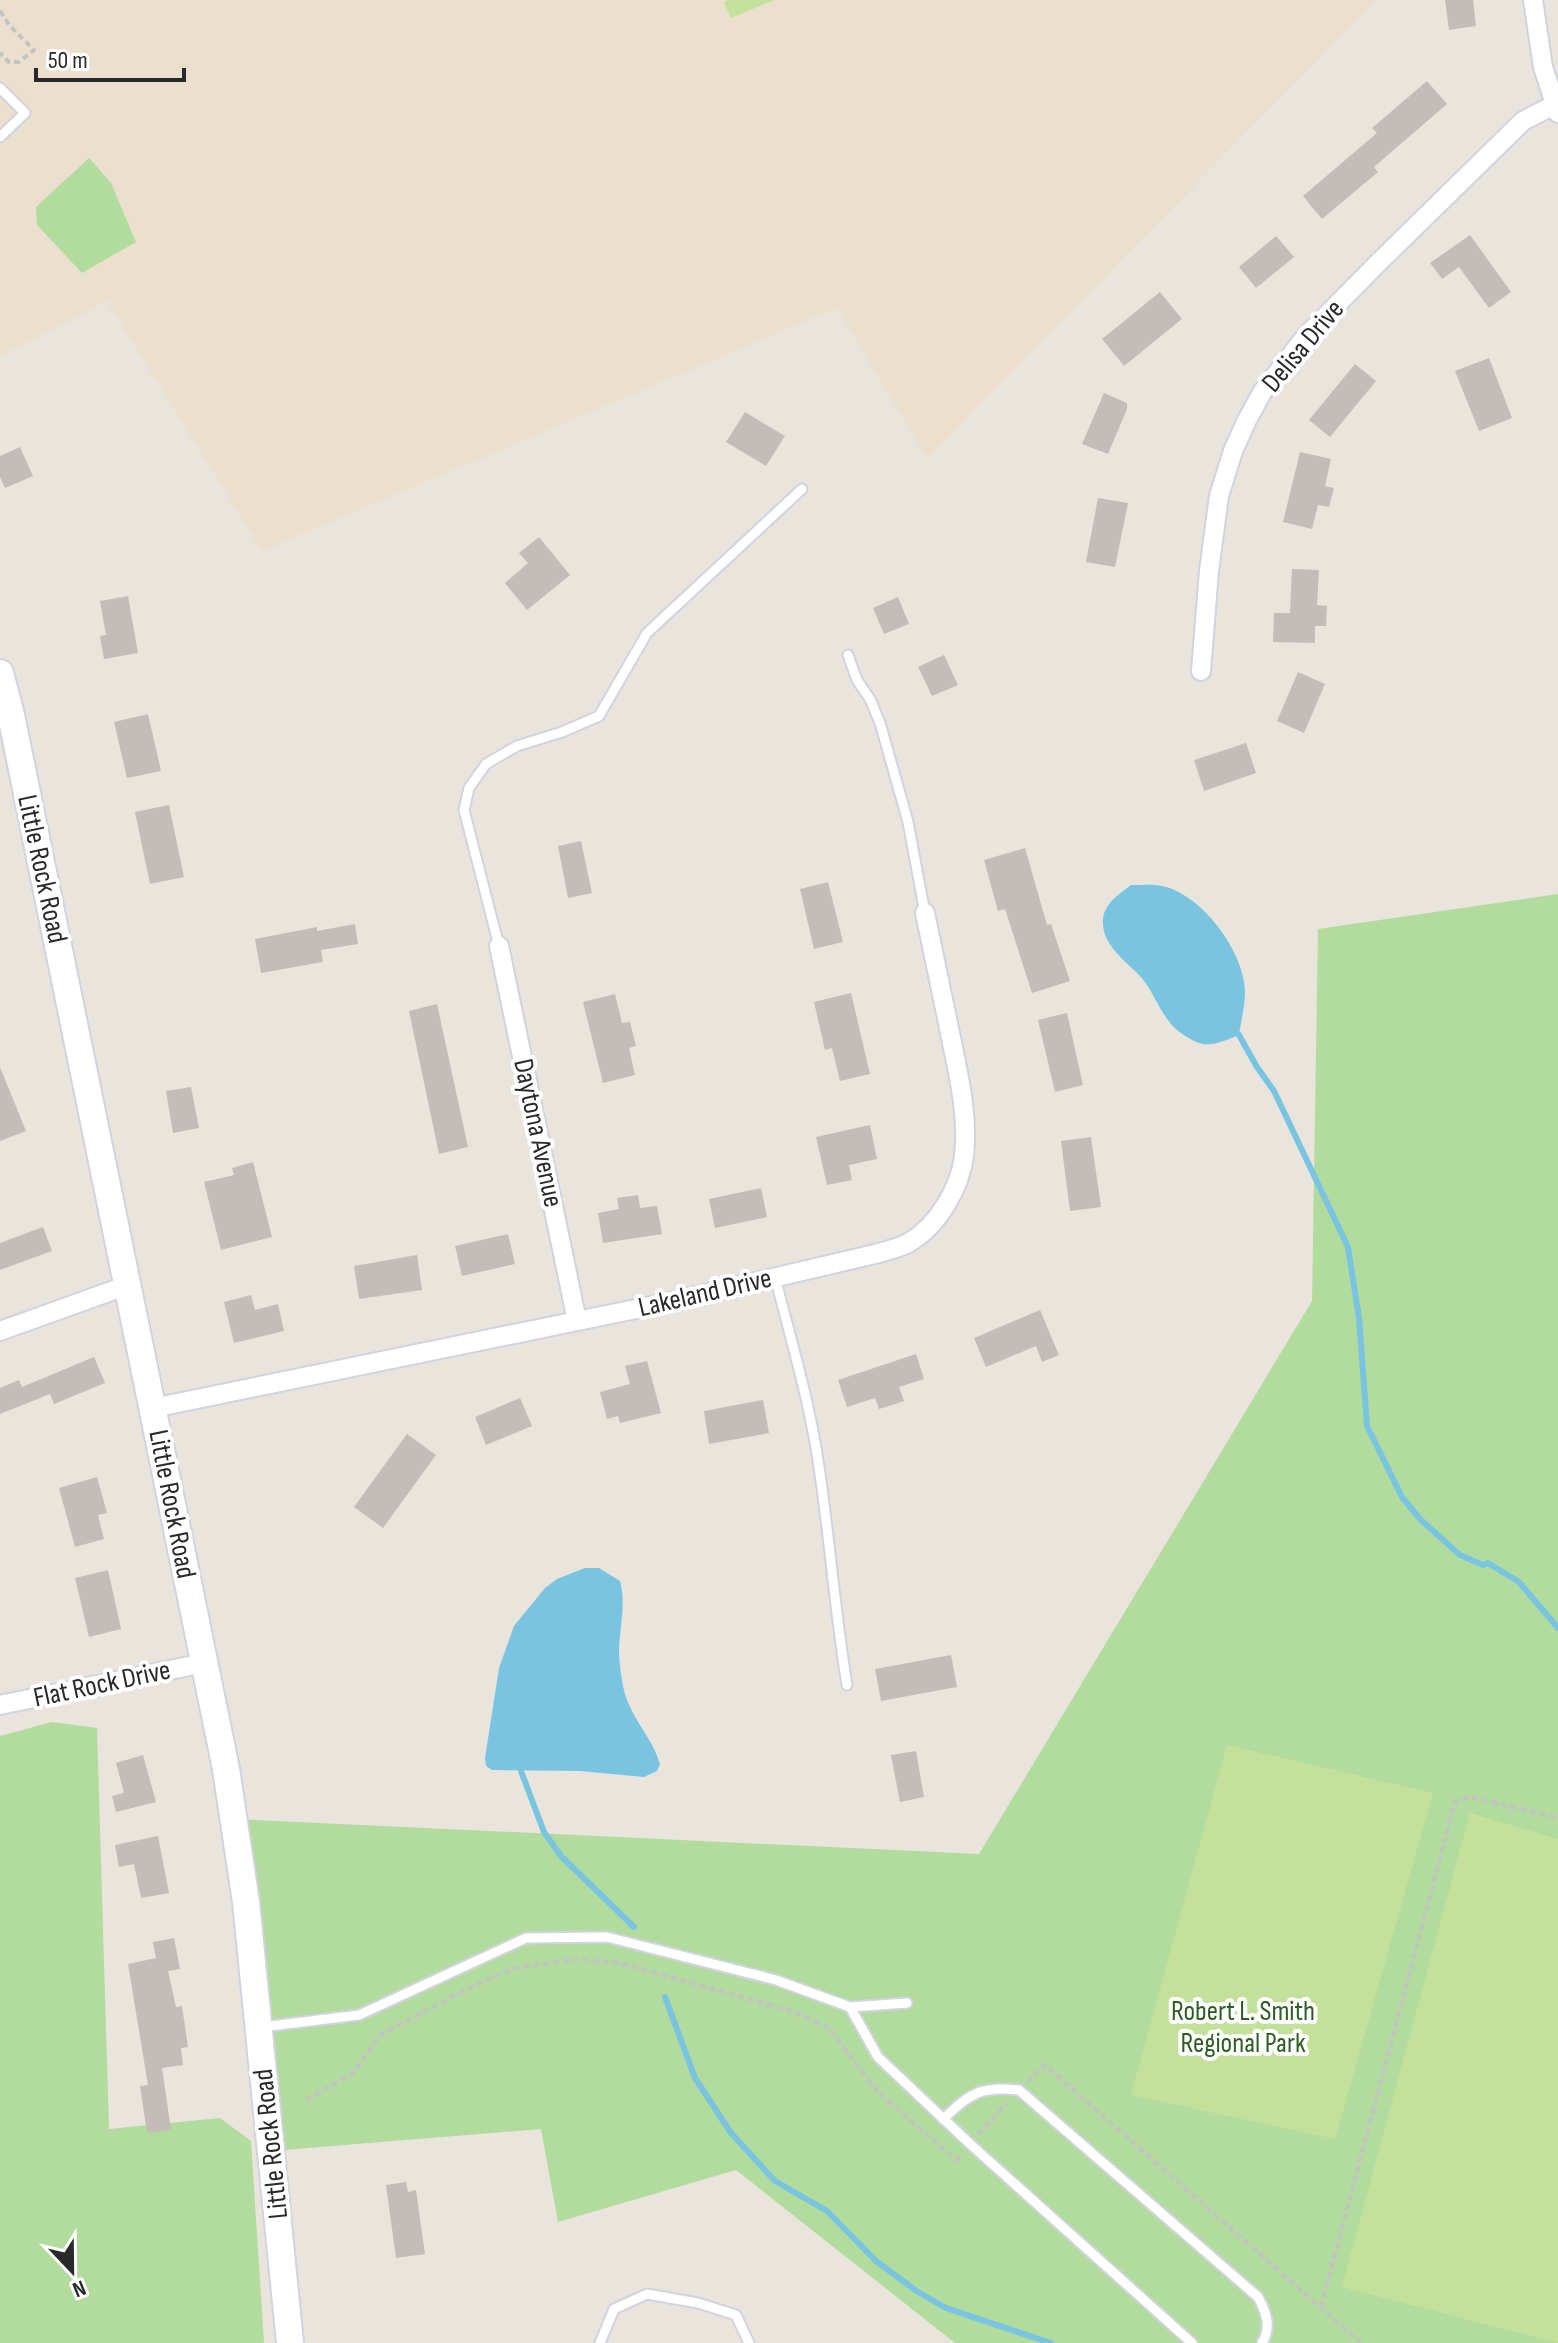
<svg xmlns="http://www.w3.org/2000/svg" width="1558" height="2343" font-family="'Sofia Sans Condensed',sans-serif">
<rect width="100%" height="100%" fill="#e9e4dc"/>
<!-- education -->
<path fill="#eae0cd" d="M0,0H1377L927,458L837,308L262,551L107,301L0,357Z"/>
<!-- green -->
<g fill="#b2db9e">
<path d="M89,158L111,183L136,242L82,273L37,225L36,207Z"/>
<path d="M1558,894V2343H955L736,2170L558,2222L541,2129L271,2151L235,1819L979,1854L1312,1301L1318,929Z"/>
<path d="M52,1722L97,1728L109,2129L220,2118L251,2141L264,2343H0V1736Z"/>
</g>
<!-- pitch -->
<g fill="#c3e19b">
<path d="M728,0H774L731,18L724,2Z"/>
<path d="M1227,1745L1433,1793L1335,2139L1131,2095Z"/>
<path d="M1470,1813L1558,1839V2343L1342,2287Z"/>
</g>
<!-- water -->
<g fill="#79c5e1">
<path d="M1131,885C1141,885 1153,884 1162,886C1202,894 1245,953 1245,992C1245,1006 1241,1021 1239,1035C1229,1039 1214,1046 1203,1044C1196,1043 1181,1034 1176,1029C1161,1016 1154,992 1141,977C1127,962 1103,946 1103,923C1102,905 1119,894 1131,885Z"/>
<path d="M585,1568H599L620,1581C626,1604 620,1625 619,1649C619,1661 621,1675 623,1686C629,1717 652,1736 660,1764L657,1771L644,1777L580,1771L492,1770L486,1766L485,1758L499,1668L514,1626L545,1588L557,1579Z"/>
</g>
<g fill="none" stroke-linecap="round" stroke-linejoin="round">
<!-- stream -->
<g stroke="#79c5e1" stroke-width="6">
<path d="M1239,1035L1257,1067L1274,1091L1348,1247L1359,1318L1367,1426L1402,1497L1421,1520L1460,1555L1483,1565L1488,1563L1519,1582L1558,1628"/>
<path d="M521,1771L544,1832L561,1856L634,1927"/>
<path d="M665,1997L695,2078L731,2133L775,2181L827,2211L876,2261L918,2292L946,2308L1051,2343"/>
</g>
</g>
<!-- building -->
<g fill="#c2beb7">
<path d="M1445,0H1473L1476,26L1449,30Z"/>
<path d="M1427,81L1447,104L1374,167L1378,172L1322,219L1303,196L1377,133L1372,128Z"/>
<path d="M1470,235L1511,292L1489,308L1459,267L1442,279L1430,263Z"/>
<path d="M1276,236L1294,257L1256,288L1239,267Z"/>
<path d="M1160,292L1182,319L1124,366L1102,339Z"/>
<path d="M1489,358L1512,418L1479,431L1455,371Z"/>
<path d="M1355,364L1376,381L1330,437L1309,420Z"/>
<path d="M1104,393L1127,403V409L1108,454L1082,444Z"/>
<path d="M745,412L785,436L766,466L726,442Z"/>
<path d="M20,447L33,476L5,488L0,477V456Z"/>
<path d="M1300,452L1331,459L1325,486L1334,488L1329,507L1318,505L1312,529L1283,522Z"/>
<path d="M1098,498L1128,503L1115,567L1086,562Z"/>
<path d="M539,537L570,575L527,610L505,583L528,563L519,553Z"/>
<path d="M1292,569L1319,570L1317,605L1327,606L1326,626H1315V643L1273,642L1274,613H1290Z"/>
<path d="M128,596L138,653L104,659L100,636L106,635L100,601Z"/>
<path d="M898,597L909,624L884,634L873,608Z"/>
<path d="M944,655L958,685L932,696L918,667Z"/>
<path d="M1298,672L1325,684L1304,733L1277,721Z"/>
<path d="M148,714L161,771L127,778L114,722Z"/>
<path d="M1246,743L1256,773L1204,791L1194,760Z"/>
<path d="M169,805L184,877L150,884L135,812Z"/>
<path d="M581,841L592,893L568,898L558,846Z"/>
<path d="M1025,848L1047,925L1051,924L1070,981L1032,993L1005,909L998,911L984,860Z"/>
<path d="M828,882L843,942L814,949L800,889Z"/>
<path d="M355,924L358,944L321,950L323,962L261,973L255,939L317,927V931Z"/>
<path d="M851,993L870,1074L840,1081L832,1048L825,1050L814,1002Z"/>
<path d="M615,994L622,1023L630,1022L636,1046L629,1048L635,1075L603,1083L583,1002Z"/>
<path d="M437,1004L468,1147L439,1154L409,1011Z"/>
<path d="M1067,1013L1083,1085L1055,1092L1038,1020Z"/>
<path d="M0,1067L26,1131L0,1141Z"/>
<path d="M191,1087L199,1128L173,1133L166,1091Z"/>
<path d="M870,1125L877,1159L849,1165L852,1180L827,1185L816,1137Z"/>
<path d="M1091,1137L1101,1207L1070,1211L1061,1141Z"/>
<path d="M253,1162L272,1237L221,1250L204,1182L234,1175L232,1168Z"/>
<path d="M761,1188L767,1217L715,1228L709,1199Z"/>
<path d="M638,1195L640,1208L657,1206L662,1234L603,1243L598,1213L619,1209L617,1198Z"/>
<path d="M43,1227L52,1251L0,1270V1243Z"/>
<path d="M508,1234L515,1264L462,1276L455,1246Z"/>
<path d="M417,1255L422,1290L359,1299L354,1266Z"/>
<path d="M251,1295L255,1310L278,1304L284,1331L234,1343L224,1302Z"/>
<path d="M1040,1310L1059,1355L1042,1362L1036,1346L986,1367L974,1338Z"/>
<path d="M916,1354L924,1379L899,1387L904,1401L879,1409L875,1398L847,1407L838,1380Z"/>
<path d="M94,1357L105,1383L54,1404L50,1394L0,1414V1388L19,1380L22,1387Z"/>
<path d="M647,1361L661,1413L620,1423L618,1416L607,1419L600,1392L630,1384L625,1366Z"/>
<path d="M520,1398L532,1426L486,1445L475,1417Z"/>
<path d="M763,1400L769,1433L709,1444L704,1411Z"/>
<path d="M407,1434L436,1455L383,1528L354,1507Z"/>
<path d="M97,1477L107,1513L98,1515L104,1539L75,1547L59,1488Z"/>
<path d="M108,1570L121,1629L89,1637L75,1578Z"/>
<path d="M951,1655L957,1687L881,1701L875,1669Z"/>
<path d="M916,1751L924,1797L900,1802L891,1755Z"/>
<path d="M143,1755L156,1802L116,1812L112,1796L124,1793L116,1763Z"/>
<path d="M158,1836L169,1893L141,1898L134,1864L119,1867L115,1845Z"/>
<path d="M174,1938L180,1969L168,1971L176,2007L182,2006L188,2047L181,2048L183,2065L162,2068L171,2130L147,2133L140,2086L148,2085L128,1964L156,1958L153,1942Z"/>
<path d="M406,2182L408,2192L416,2190L425,2254L396,2258L386,2185Z"/>
</g>
<g fill="none" stroke-linecap="round" stroke-linejoin="round">
<defs>
<g id="service">
<path d="M0,88L25,113L0,137"/>
<path d="M848,655L857,680L870,699L880,723L908,822L925,913"/>
<path d="M499,946L464,810L469,788L486,764L517,746L562,732L599,716L647,633L802,489"/>
<path d="M775,1277C791,1340 810,1403 819,1467C830,1540 835,1613 847,1685"/>
<path d="M850,2007L878,2057L969,2143L1192,2343"/>
<path d="M262,2027L359,2015L526,1938L607,1937L776,1980L850,2007L907,2003"/>
<path d="M943,2119C971,2093 980,2086 1019,2090L1258,2297C1266,2312 1272,2327 1262,2343"/>
<path d="M600,2343L614,2309L647,2294L698,2303L736,2315L749,2343"/>
</g>
<g id="minor">
<path d="M1533,0L1543,67L1558,113"/>
<path d="M1201,671L1209,571L1219,496L1233,451L1247,420L1263,391L1306,336L1381,260L1523,121L1554,105"/>
<path d="M499,946L577,1321"/>
<path d="M0,1331L128,1285"/>
<path d="M153,1408L670,1302L875,1254C886,1251 900,1248 910,1242C938,1225 960,1188 964,1156C969,1113 957,1069 949,1028C941,989 933,951 925,913"/>
<path d="M0,1705L204,1663"/>
</g>
<path id="secondary" d="M0,673L11,715L226,1769L246,1902L290,2343"/>
</defs>
<!-- service casing -->
<use href="#service" stroke="#d1d4e0" stroke-width="13"/>
<!-- minor casing -->
<use href="#minor" stroke="#d1d4e0" stroke-width="22"/>
<!-- secondary casing -->
<use href="#secondary" stroke="#d1d4e0" stroke-width="30"/>
<!-- path -->
<g stroke="#c3c3c3" stroke-width="4" stroke-dasharray="6 4" stroke-linecap="butt">
<path d="M0,11L10,26L34,50L19,62H9L0,53"/>
<path d="M1027,2082L1045,2065L1361,2343"/>
<path d="M306,2100L353,2073L381,2034L479,1983L516,1968L578,1959L619,1963L795,2012L829,2028L876,2090L956,2160L962,2153"/>
<path d="M978,2134L1007,2103"/>
<path d="M1321,2307L1455,1802L1470,1797L1558,1818"/>
</g>
<!-- service -->
<use href="#service" stroke="#fff" stroke-width="9"/>
<!-- minor -->
<use href="#minor" stroke="#fff" stroke-width="18"/>
<!-- secondary -->
<use href="#secondary" stroke="#fff" stroke-width="26"/>
</g>
<g text-anchor="middle" dominant-baseline="central" stroke-width="8" stroke-linejoin="round" paint-order="stroke">
<!-- street labels -->
<g font-size="28" fill="#292929" stroke="#fff">
<text transform="translate(1303 346) rotate(-50)">Delisa Drive</text>
<text transform="translate(42 869) rotate(78)">Little Rock Road</text>
<text transform="translate(538 1133) rotate(78)">Daytona Avenue</text>
<text transform="translate(705 1293) rotate(-13)">Lakeland Drive</text>
<text transform="translate(172 1504) rotate(79)">Little Rock Road</text>
<text transform="translate(102 1684) rotate(-12)">Flat Rock Drive</text>
<text transform="translate(271 2144) rotate(-96)">Little Rock Road</text>
</g>
<!-- park labels -->
<g font-size="28" fill="#2d5d21" stroke="#fff">
<text x="1243" y="2011">Robert L. Smith<tspan x="1243" dy="32">Regional Park</tspan></text>
</g>
</g>
<!-- north arrow -->
<g transform="translate(72 2271) rotate(158)" stroke="#ffffff" stroke-width="6" paint-order="stroke">
<path d="M0-6L14 30L0 20L-14 30Z" fill="#292929"/>
<text y="-12" font-size="22" font-weight="bold" text-anchor="middle" fill="#292929">N</text>
</g>
<!-- scale -->
<path d="M36 68v12h148v-12" fill="none" stroke="#292929" stroke-width="4"/>
<text x="48" y="68" font-size="24" fill="#292929" stroke="#ffffff" stroke-width="6" paint-order="stroke">50 m</text>
</svg>
